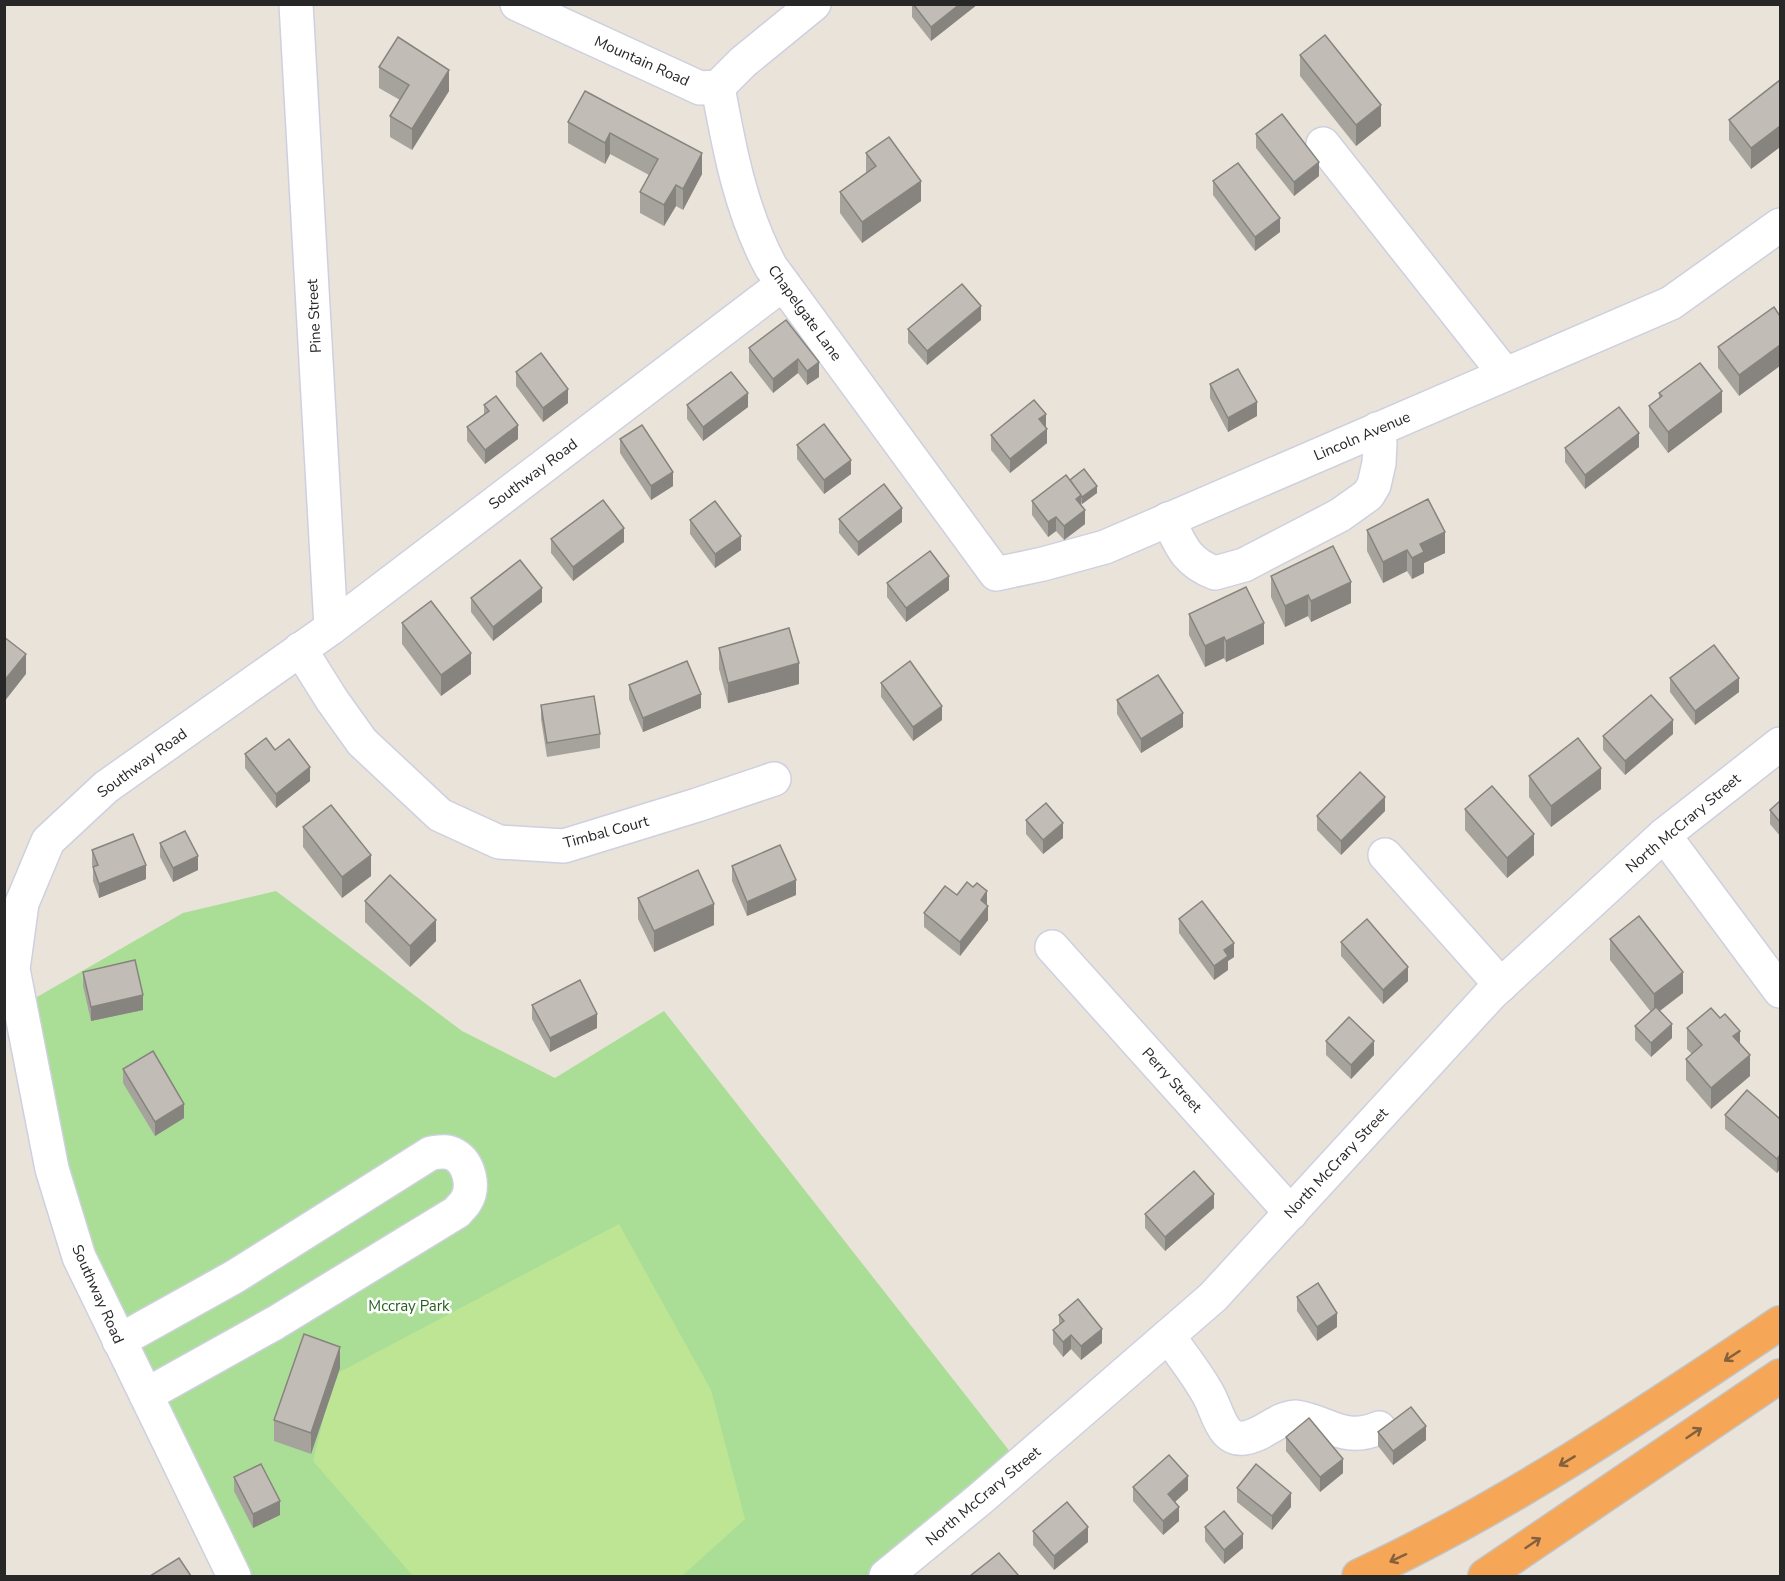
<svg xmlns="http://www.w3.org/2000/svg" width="1785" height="1581" font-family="'Nunito Sans',sans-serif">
<rect width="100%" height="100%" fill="#e9e3d9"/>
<!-- green -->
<path fill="#aade97" d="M276,891L462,1031L555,1078L664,1011L1011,1453L870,1576H240L86,1260L30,1001L183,913Z"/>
<!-- pitch -->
<path fill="#bde593" d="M619,1224L711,1390L745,1519L682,1576H413L313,1461L334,1375Z"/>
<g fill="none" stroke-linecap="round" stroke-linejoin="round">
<defs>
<g id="minor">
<path d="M296,4L331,628"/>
<path d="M517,4L700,88L718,87L743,62L814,4"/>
<path d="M718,87C729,148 741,212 771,267L996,574L1043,564L1105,547L1671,303L1780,225"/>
<path d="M1323,144L1505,374"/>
<path d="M1168,519C1181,546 1186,562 1215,573L1244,565L1340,515L1368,495L1374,485L1379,463L1380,443L1377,429"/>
<path d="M300,649L332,700L362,742L440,815L499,842L564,846L697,805L774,779"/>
<path d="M1664,835L1780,991"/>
<path d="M1385,855L1501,985"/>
<path d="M1052,947L1291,1213"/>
<path d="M1168,1336C1182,1355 1197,1374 1208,1394C1215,1406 1218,1422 1227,1432C1232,1437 1238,1439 1244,1438C1263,1436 1276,1418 1296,1417C1329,1422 1343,1443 1379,1428"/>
<path d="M119,1341L234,1277L431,1153C439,1152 447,1150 455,1155C469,1163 475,1187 466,1201C464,1205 459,1209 457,1212L275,1323L146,1395"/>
<path d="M234,1576L79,1257L52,1169L13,969L22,903L48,841L106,787L331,628L783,284"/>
<path d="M886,1576L980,1499L1213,1297L1491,994L1664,835L1780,744"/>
</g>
<g id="highway">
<path d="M1359,1576C1507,1507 1644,1414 1780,1323"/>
<path d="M1485,1576L1780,1376"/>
</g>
</defs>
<!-- minor casing -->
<use href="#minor" stroke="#ced0e0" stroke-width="36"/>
<!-- highway casing -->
<use href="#highway" stroke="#c3c3c3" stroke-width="36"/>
<!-- minor -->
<use href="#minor" stroke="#fff" stroke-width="33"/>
<!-- highway -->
<use href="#highway" stroke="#f6a657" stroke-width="33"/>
</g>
<!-- wall -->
<g fill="#a6a39d">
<path d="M912,4H978L931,41L912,17Z"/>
<path d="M1300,55L1381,126L1356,146L1300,76Z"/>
<path d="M379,67L449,91L412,150L390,137V116L400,100L379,88Z"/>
<path d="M1780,80V147L1751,169L1729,140V120Z"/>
<path d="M585,91L702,174L683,210L676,206L664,226L640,213V192L649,175L610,154L605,164L568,143V122Z"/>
<path d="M1256,134L1319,176L1294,196L1256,148Z"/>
<path d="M866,153L921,201L862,243L840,213V192L866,173Z"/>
<path d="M1213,181L1280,232L1255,251L1213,195Z"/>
<path d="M1780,316L1739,396L1718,368V347Z"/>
<path d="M786,320L819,377L807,385L798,373L773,393L749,362V348Z"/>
<path d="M981,320L927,365L908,343V329Z"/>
<path d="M516,372L568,403L543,422L516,386Z"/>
<path d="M1210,384L1257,416L1228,432L1210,398Z"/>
<path d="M1659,393L1722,412L1668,453L1649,427V406L1659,398Z"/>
<path d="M484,405L518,439L485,464L467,441V427L484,414Z"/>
<path d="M687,405L748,407L703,441L687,419Z"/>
<path d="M1046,428L1047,443L1010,473L991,450V435Z"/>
<path d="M620,439L673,486L651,500L620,453Z"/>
<path d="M797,445L851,474L824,494L797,459Z"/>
<path d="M1639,447L1585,489L1565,462V448Z"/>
<path d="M1070,480L1097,493L1082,504L1081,503L1085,524L1064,540L1056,531L1048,537L1032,515V501Z"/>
<path d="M839,519L902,522L858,556L839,533Z"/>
<path d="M690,520L741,550L715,568L690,534Z"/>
<path d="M1367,530L1445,553L1424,563V573L1412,579L1407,571L1383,583L1367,551Z"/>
<path d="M551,539L624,542L573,581L551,553Z"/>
<path d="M1271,576L1351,603L1311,622L1308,616L1285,627L1271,597Z"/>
<path d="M887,583L949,590L906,622L887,597Z"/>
<path d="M471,598L542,602L493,641L471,612Z"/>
<path d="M1189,614L1264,644L1226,662L1224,658L1205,667L1189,635Z"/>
<path d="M402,623L471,674L441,696L402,644Z"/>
<path d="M719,648L799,684L728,703L719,669Z"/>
<path d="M1670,678L1739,692L1695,725L1670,692Z"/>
<path d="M881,683L942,720L913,741L881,697Z"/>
<path d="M629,685L701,708L643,732L629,699Z"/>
<path d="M1117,700L1183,727L1141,753L1117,714Z"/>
<path d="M541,705L600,734V748L547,757L541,719Z"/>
<path d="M1673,734L1625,775L1603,750V736Z"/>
<path d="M275,750L310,781L276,808L245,768V754Z"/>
<path d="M1529,776L1601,789L1551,827L1529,797Z"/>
<path d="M1780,801V836L1770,824V810Z"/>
<path d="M1465,809L1534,855L1507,878L1465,830Z"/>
<path d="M1385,811L1341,855L1317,830V816Z"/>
<path d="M1026,820L1063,838L1043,854L1026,834Z"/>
<path d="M303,827L371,876L342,898L303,847Z"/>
<path d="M160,843L198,870L173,882L160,857Z"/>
<path d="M92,850L146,879L99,898L93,881V867L92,865Z"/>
<path d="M732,866L796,895L747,916L732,881Z"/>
<path d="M957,895L987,905L988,920L960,956L924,927V913Z"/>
<path d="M638,898L714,925L654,952L638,919Z"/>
<path d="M365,901L436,941L410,967L365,922Z"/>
<path d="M1179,919L1234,957L1228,961V970L1214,980L1179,933Z"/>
<path d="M1610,939L1683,993L1660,1011L1672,1038L1651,1057L1635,1040V1026L1651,1012L1610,960Z"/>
<path d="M1341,942L1408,981L1383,1004L1341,956Z"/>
<path d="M83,972L143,1010L91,1021L83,986Z"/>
<path d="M532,1005L597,1028L550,1052L532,1019Z"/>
<path d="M1687,1028L1740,1044L1750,1076L1711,1109L1686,1080V1059L1692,1054L1687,1049Z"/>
<path d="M1326,1041L1374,1055L1351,1079L1326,1055Z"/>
<path d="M123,1069L184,1118L155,1136L123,1083Z"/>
<path d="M1725,1115L1780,1119V1169L1777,1173L1725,1129Z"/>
<path d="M1214,1208L1165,1251L1145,1228V1214Z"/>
<path d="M1297,1297L1337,1327L1317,1341L1297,1311Z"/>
<path d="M1059,1315L1102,1343L1081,1360L1071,1349L1063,1357L1053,1344V1330L1059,1325Z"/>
<path d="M340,1368L311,1454L274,1441V1420Z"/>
<path d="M1378,1432L1426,1440L1393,1465L1378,1446Z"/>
<path d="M1286,1437L1343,1473L1320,1492L1286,1451Z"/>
<path d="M234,1477L280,1515L253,1528L234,1491Z"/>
<path d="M1133,1487L1188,1490L1175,1502L1179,1521L1163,1535L1133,1501Z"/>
<path d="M1237,1488L1291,1507L1272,1530L1237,1502Z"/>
<path d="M1205,1527L1243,1548L1224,1564L1205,1541Z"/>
<path d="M1033,1531L1088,1542L1054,1570L1033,1545Z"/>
</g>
<!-- shaded-wall -->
<g fill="#87847f">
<path d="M960,4H978L931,41V27Z"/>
<path d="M449,70V91L412,150V129Z"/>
<path d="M1381,105V126L1356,146V125Z"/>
<path d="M1780,126V147L1751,169V148Z"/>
<path d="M610,133V154L605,164V143Z"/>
<path d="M702,153V174L683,210V189Z"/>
<path d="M1319,162V176L1294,196V182Z"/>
<path d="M921,181V201L862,243V222Z"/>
<path d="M676,185V206L664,226V205Z"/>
<path d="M1280,218V232L1255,251V237Z"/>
<path d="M981,306V320L927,365V351Z"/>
<path d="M1780,345V366L1739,396V375Z"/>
<path d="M798,359V373L773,393V379Z"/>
<path d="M819,362V377L807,385V371Z"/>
<path d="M568,389V403L543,422V408Z"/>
<path d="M1722,391V412L1668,453V432Z"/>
<path d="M748,393V407L703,441V427Z"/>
<path d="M1257,402V416L1228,432V418Z"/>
<path d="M1046,414V428L1039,419Z"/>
<path d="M518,425V439L485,464V450Z"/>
<path d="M1047,429V443L1010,473V459Z"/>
<path d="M1639,433V447L1585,489V475Z"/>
<path d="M851,460V474L824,494V480Z"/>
<path d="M673,472V486L651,500V486Z"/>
<path d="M1097,486V493L1082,504V497Z"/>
<path d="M1081,495V509L1076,499Z"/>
<path d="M902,508V522L858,556V542Z"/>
<path d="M1085,510V524L1064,540V526Z"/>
<path d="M1056,517V531L1048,537V522Z"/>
<path d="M624,528V542L573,581V567Z"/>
<path d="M1445,532V553L1424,563V573L1412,579V558L1420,544Z"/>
<path d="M741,536V550L715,568V554Z"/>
<path d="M1407,550V571L1383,583V562Z"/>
<path d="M949,576V590L906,622V608Z"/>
<path d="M1351,582V603L1311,622V601Z"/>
<path d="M542,588V602L493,641V627Z"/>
<path d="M1308,595V616L1285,627V606Z"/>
<path d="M1264,623V644L1226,662V641Z"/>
<path d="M1224,637V658L1205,667V646Z"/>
<path d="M471,653V674L441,696V675Z"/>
<path d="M26,654V674L4,702V681Z"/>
<path d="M799,663V684L728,703V683Z"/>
<path d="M1739,678V692L1695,725V711Z"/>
<path d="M701,694V708L643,732V718Z"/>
<path d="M942,706V720L913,741V727Z"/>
<path d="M1183,713V727L1141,753V739Z"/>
<path d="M1673,720V734L1625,775V761Z"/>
<path d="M310,767V781L276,808V794Z"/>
<path d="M1601,768V789L1551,827V806Z"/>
<path d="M1385,797V811L1341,855V841Z"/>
<path d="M1063,823V838L1043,854V840Z"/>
<path d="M1534,834V855L1507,878V858Z"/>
<path d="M371,855V876L342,898V877Z"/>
<path d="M198,856V870L173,882V868Z"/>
<path d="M146,865V879L99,898V884Z"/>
<path d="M796,880V895L747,916V902Z"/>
<path d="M987,891V905L981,900Z"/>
<path d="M714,904V925L654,952V931Z"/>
<path d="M988,906V920L960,956V942Z"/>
<path d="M436,920V941L410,967V946Z"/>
<path d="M1234,943V957L1228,961V970L1214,980V966L1224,950Z"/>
<path d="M1408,967V981L1383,1004V990Z"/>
<path d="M1683,972V993L1654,1015V994Z"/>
<path d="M143,995V1010L91,1021V1007Z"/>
<path d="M597,1014V1028L550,1052V1038Z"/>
<path d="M1672,1024V1038L1651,1057V1043Z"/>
<path d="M1740,1031V1052L1733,1036Z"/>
<path d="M1374,1041V1055L1351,1079V1065Z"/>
<path d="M1750,1055V1076L1711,1109V1088Z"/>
<path d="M184,1104V1118L155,1136V1122Z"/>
<path d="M1780,1155V1169L1777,1173V1159Z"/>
<path d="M1214,1194V1208L1165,1251V1237Z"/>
<path d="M1337,1313V1327L1317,1341V1327Z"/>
<path d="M1102,1329V1343L1081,1360V1346Z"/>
<path d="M1071,1335V1349L1063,1357V1342Z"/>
<path d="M340,1347V1368L311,1454V1433Z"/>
<path d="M1426,1426V1440L1393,1465V1451Z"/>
<path d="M1343,1459V1473L1320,1492V1477Z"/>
<path d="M1188,1476V1490L1168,1508V1494Z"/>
<path d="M1291,1493V1507L1272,1530V1516Z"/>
<path d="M280,1501V1515L253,1528V1514Z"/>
<path d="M1179,1507V1521L1163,1535V1521Z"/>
<path d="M1088,1527V1542L1054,1570V1556Z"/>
<path d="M1243,1534V1548L1224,1564V1550Z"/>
</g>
<!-- building -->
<g fill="#c1bdb6" stroke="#87847f" stroke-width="1.5">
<path d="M913,4H960L931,27Z"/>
<path d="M1325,35L1381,105L1356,125L1300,55Z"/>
<path d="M398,37L449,70L412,129L390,116L409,85L379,67Z"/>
<path d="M1780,80V126L1751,148L1729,120Z"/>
<path d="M585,91L702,153L683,189L676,185L664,205L640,192L658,159L610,133L605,143L568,122Z"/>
<path d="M1282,114L1319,162L1294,182L1256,134Z"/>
<path d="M889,137L921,181L862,222L840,192L876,166L866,153Z"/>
<path d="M1238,163L1280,218L1255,237L1213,181Z"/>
<path d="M962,284L981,306L927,351L908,329Z"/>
<path d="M1774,307L1780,316V345L1739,375L1718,347Z"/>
<path d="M786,320L819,362L807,371L798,359L773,379L749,348Z"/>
<path d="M541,353L568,389L543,408L516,372Z"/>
<path d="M1700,363L1722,391L1668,432L1649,406L1662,396L1659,393Z"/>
<path d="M1238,369L1257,402L1228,418L1210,384Z"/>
<path d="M731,372L748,393L703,427L687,405Z"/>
<path d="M496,396L518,425L485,450L467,427L489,411L484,405Z"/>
<path d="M1034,400L1046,414L1039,419L1047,429L1010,459L991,435Z"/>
<path d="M1619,407L1639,433L1585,475L1565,448Z"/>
<path d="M824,424L851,460L824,480L797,445Z"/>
<path d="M642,425L673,472L651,486L620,439Z"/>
<path d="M1084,469L1097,486L1082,497L1070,480Z"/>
<path d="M1066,475L1081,495L1076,499L1085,510L1064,526L1056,517L1048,522L1032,501Z"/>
<path d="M884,484L902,508L858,542L839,519Z"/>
<path d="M1428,499L1445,532L1420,544L1424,552L1412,558L1407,550L1383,562L1367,530Z"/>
<path d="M603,500L624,528L573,567L551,539Z"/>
<path d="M715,501L741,536L715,554L690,520Z"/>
<path d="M1333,546L1351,582L1311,601L1308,595L1285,606L1271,576Z"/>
<path d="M930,551L949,576L906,608L887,583Z"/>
<path d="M520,560L542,588L493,627L471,598Z"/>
<path d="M1246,587L1264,623L1226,641L1224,637L1205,646L1189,614Z"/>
<path d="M431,601L471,653L441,675L402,623Z"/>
<path d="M789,628L799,663L728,683L719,648Z"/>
<path d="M4,637L26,654L4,681Z"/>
<path d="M1714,645L1739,678L1695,711L1670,678Z"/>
<path d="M687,661L701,694L643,718L629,685Z"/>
<path d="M910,661L942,706L913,727L881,683Z"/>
<path d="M1158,675L1183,713L1141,739L1117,700Z"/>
<path d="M1651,695L1673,720L1625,761L1603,736Z"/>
<path d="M594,696L600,734L547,743L541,705Z"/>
<path d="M266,738L275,750L289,739L310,767L276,794L245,754Z"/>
<path d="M1578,738L1601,768L1551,806L1529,776Z"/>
<path d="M1360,772L1385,797L1341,841L1317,816Z"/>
<path d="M1492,786L1534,834L1507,858L1465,809Z"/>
<path d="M1780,801V822L1770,810Z"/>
<path d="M1046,803L1063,823L1043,840L1026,820Z"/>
<path d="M331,805L371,855L342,877L303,827Z"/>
<path d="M185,831L198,856L173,868L160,843Z"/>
<path d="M133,834L146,865L99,884L93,867L98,865L92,850Z"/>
<path d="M780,845L796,880L747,902L732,866Z"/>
<path d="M698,870L714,904L654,931L638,898Z"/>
<path d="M390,875L436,920L410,946L365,901Z"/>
<path d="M967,882L973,887L977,883L987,891L981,900L988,906L960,942L924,913L945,886L957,895Z"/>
<path d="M1202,901L1234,943L1224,950L1228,956L1214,966L1179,919Z"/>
<path d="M1639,916L1683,972L1654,994L1610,939Z"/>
<path d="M1367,919L1408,967L1383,990L1341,942Z"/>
<path d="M135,960L143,995L91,1007L83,972Z"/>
<path d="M580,980L597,1014L550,1038L532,1005Z"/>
<path d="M1656,1007L1672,1024L1651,1043L1635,1026Z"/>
<path d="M1711,1008L1720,1018L1725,1014L1740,1031L1733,1036L1750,1055L1711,1088L1686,1059L1702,1045L1687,1028Z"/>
<path d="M1349,1017L1374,1041L1351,1065L1326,1041Z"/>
<path d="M153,1051L184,1104L155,1122L123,1069Z"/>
<path d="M1747,1090L1780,1119V1155L1777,1159L1725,1115Z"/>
<path d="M1194,1171L1214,1194L1165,1237L1145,1214Z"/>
<path d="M1318,1283L1337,1313L1317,1327L1297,1297Z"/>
<path d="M1078,1299L1102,1329L1081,1346L1071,1335L1063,1342L1053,1330L1064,1321L1059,1315Z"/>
<path d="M304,1334L340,1347L311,1433L274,1420Z"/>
<path d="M1411,1407L1426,1426L1393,1451L1378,1432Z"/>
<path d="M1309,1418L1343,1459L1320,1477L1286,1437Z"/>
<path d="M1169,1455L1188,1476L1168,1494L1179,1507L1163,1521L1133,1487Z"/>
<path d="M261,1464L280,1501L253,1514L234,1477Z"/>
<path d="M1256,1464L1291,1493L1272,1516L1237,1488Z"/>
<path d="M1067,1502L1088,1527L1054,1556L1033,1531Z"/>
<path d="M1224,1511L1243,1534L1224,1550L1205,1527Z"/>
<path d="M999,1553L1019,1576H970Z"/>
<path d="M179,1558L191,1576H150Z"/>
</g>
<!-- one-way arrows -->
<defs><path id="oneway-shaft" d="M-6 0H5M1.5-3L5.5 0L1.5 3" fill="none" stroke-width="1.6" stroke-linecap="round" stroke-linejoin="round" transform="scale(1.5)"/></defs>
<g stroke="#84603d">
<use href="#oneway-shaft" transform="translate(1732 1356) rotate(147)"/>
<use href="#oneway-shaft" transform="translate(1694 1433) rotate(-34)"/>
<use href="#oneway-shaft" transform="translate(1567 1461) rotate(149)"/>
<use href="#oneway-shaft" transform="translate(1533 1543) rotate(-34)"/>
<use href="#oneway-shaft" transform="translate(1398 1558) rotate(155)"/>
</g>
<g text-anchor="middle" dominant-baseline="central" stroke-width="5" stroke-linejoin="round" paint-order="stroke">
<!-- street labels -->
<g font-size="15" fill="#272727" stroke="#fff">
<text transform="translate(642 61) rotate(24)">Mountain Road</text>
<text transform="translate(805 313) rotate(54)">Chapelgate Lane</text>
<text transform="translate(314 316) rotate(-93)">Pine Street</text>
<text transform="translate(1362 436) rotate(-23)">Lincoln Avenue</text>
<text transform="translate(533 474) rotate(-37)">Southway Road</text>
<text transform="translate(142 763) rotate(-36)">Southway Road</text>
<text transform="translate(1683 823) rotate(-40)">North McCrary Street</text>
<text transform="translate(606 832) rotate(-15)">Timbal Court</text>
<text transform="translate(1172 1080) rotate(48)">Perry Street</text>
<text transform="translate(1336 1163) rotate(-47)">North McCrary Street</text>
<text transform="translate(98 1294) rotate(66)">Southway Road</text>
<text transform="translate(983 1496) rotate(-40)">North McCrary Street</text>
</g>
<!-- park labels -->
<g font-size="15" fill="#265f1c" stroke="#fff">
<text x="409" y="1306">Mccray Park</text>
</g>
</g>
<!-- border -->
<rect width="1785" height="1581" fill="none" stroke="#272727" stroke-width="12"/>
</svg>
